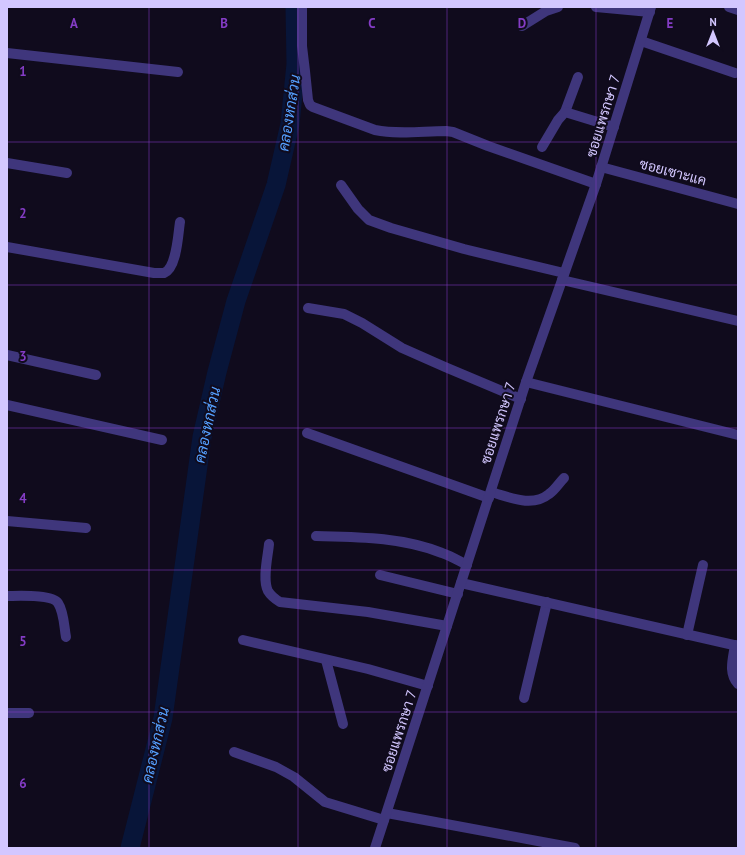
<svg xmlns="http://www.w3.org/2000/svg" width="745" height="855" font-family="'PT Sans',Sarabun,sans-serif">
<rect width="100%" height="100%" fill="#100b1d"/>
<g fill="none" stroke-linecap="round" stroke-linejoin="round">
<!-- canal -->
<path stroke="#081539" stroke-width="19" d="M130,848L163,718L202,437L217,372L236,301L276,185L290,124L296,64L295,7"/>
<!-- lane -->
<g stroke="#3f367c" stroke-width="10">
<path d="M596,7L650,12"/>
<path d="M729,7L738,10"/>
<path d="M522,26L546,11L558,7"/>
<path d="M641,41L735,73"/>
<path d="M307,433L489,498"/>
<path d="M491,492C509,497 532,508 549,494C555,490 559,483 564,478"/>
<path d="M687,635L703,565"/>
<path d="M243,640L368,669L428,686"/>
<path d="M735,645C733,659 728,673 738,684"/>
<path d="M326,660L343,724"/>
<path d="M524,698L547,602"/>
</g>
<!-- street -->
<g stroke="#3f367c" stroke-width="10">
<path d="M302,7V46L305,71L308,100L310,105L313,107L375,130C399,135 423,131 446,131L453,132L488,146L596,184"/>
<path d="M7,53L178,72"/>
<path d="M565,112L578,77"/>
<path d="M542,147L558,120L565,112L614,127"/>
<path d="M7,163L67,173"/>
<path d="M601,167L738,204"/>
<path d="M341,185L358,209L369,220L391,228L464,249L564,273"/>
<path d="M7,247L154,273C157,273 161,273 164,273C177,268 178,234 180,222"/>
<path d="M562,280L738,321"/>
<path d="M308,308L344,314L362,323L402,348L445,367L521,399"/>
<path d="M7,355L96,375"/>
<path d="M526,382L738,435"/>
<path d="M7,405L162,440"/>
<path d="M7,521L86,528"/>
<path d="M316,536C358,537 402,537 442,553C451,556 459,561 467,565"/>
<path d="M269,544C268,556 262,579 268,591C271,596 275,599 280,602L368,612L447,626"/>
<path d="M380,575L458,594"/>
<path d="M461,583L738,646"/>
<path d="M7,596C18,596 52,594 58,603C64,612 64,626 66,637"/>
<path d="M7,713H29"/>
<path d="M234,752L276,767L294,777L325,802L384,820"/>
<path d="M387,813L575,848"/>
<path d="M375,848L526,382L596,184L651,7"/>
</g>
</g>
<!-- grid -->
<path fill="none" stroke="#843cc5" stroke-width="1" stroke-opacity="0.55" d="M149,7V848M298,7V848M447,7V848M596,7V848M7,142H738M7,285H738M7,428H738M7,570H738M7,712H738"/>
<g text-anchor="middle" dominant-baseline="central" stroke-width="4" stroke-linejoin="round" paint-order="stroke">
<!-- street labels -->
<g font-size="14" fill="#d3c7ff" stroke="#100b1d">
<text transform="translate(603 116) rotate(-73)">ซอยแพรกษา 7</text>
<text transform="translate(673 172) rotate(15)">ซอยเซาะแค</text>
<text transform="translate(498 423) rotate(-72)">ซอยแพรกษา 7</text>
<text transform="translate(399 731) rotate(-72)">ซอยแพรกษา 7</text>
</g>
<!-- water labels -->
<g font-size="15" font-style="italic" fill="#55a0ff" stroke="#100b1d">
<text transform="translate(289 113) rotate(-81)">คลองหกส่วน</text>
<text transform="translate(207 425) rotate(-78)">คลองหกส่วน</text>
<text transform="translate(155 745) rotate(-77)">คลองหกส่วน</text>
</g>
</g>
<g font-size="13" text-anchor="middle" font-weight="bold" fill="#843cc5" stroke="#100b1d" stroke-width="4" stroke-linejoin="round" paint-order="stroke">
<text x="74" y="28">A</text>
<text x="224" y="28">B</text>
<text x="372" y="28">C</text>
<text x="522" y="28">D</text>
<text x="670" y="28">E</text>
<text x="23" y="76">1</text>
<text x="23" y="218">2</text>
<text x="23" y="361">3</text>
<text x="23" y="503">4</text>
<text x="23" y="646">5</text>
<text x="23" y="788">6</text>
</g>
<!-- border -->
<rect width="745" height="855" fill="none" stroke="#d3c7ff" stroke-width="16"/>
<!-- north arrow -->
<g transform="translate(713 32)" stroke="#100b1d" stroke-width="3" paint-order="stroke">
<path d="M0-3L7 15L0 10L-7 15Z" fill="#d3c7ff"/>
<text y="-6" font-size="11" font-weight="bold" text-anchor="middle" fill="#d3c7ff">N</text>
</g>
</svg>
